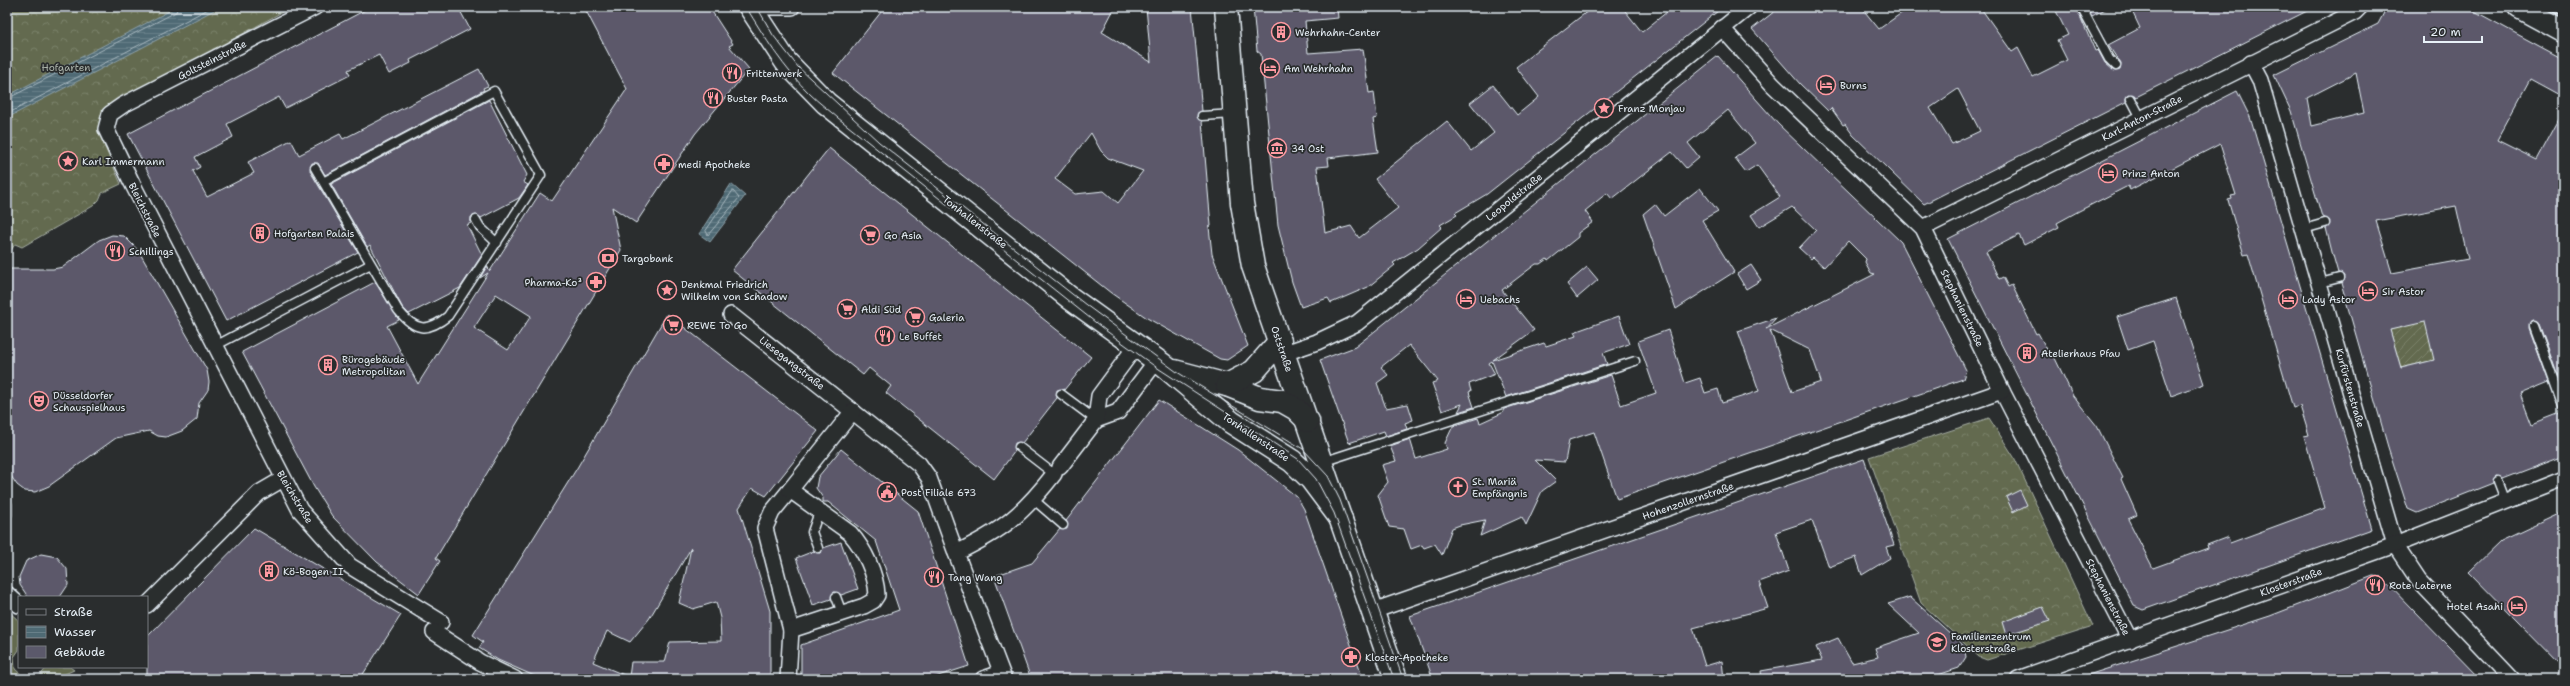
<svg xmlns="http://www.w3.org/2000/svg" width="2570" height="686" font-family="'Shantell Sans',sans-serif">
<defs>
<pattern id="forest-crowns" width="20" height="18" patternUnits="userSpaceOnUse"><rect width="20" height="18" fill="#646b50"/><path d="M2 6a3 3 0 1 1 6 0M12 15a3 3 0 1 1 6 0" fill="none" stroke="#7a816a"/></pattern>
<pattern id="garden-furrows" width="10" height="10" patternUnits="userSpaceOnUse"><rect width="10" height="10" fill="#646b50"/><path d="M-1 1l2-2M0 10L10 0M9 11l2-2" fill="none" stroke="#7a816a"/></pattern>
<pattern id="water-rules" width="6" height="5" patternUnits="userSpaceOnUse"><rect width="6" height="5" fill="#4f6a74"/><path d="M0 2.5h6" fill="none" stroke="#688089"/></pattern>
</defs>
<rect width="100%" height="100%" fill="#2a2d2e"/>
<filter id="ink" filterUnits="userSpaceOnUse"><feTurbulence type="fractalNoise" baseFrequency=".025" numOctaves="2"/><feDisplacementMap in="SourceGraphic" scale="8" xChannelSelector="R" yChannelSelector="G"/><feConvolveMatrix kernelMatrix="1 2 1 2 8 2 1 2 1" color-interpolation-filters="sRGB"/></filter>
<g filter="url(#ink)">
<!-- grass -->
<g fill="#646b50" stroke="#a6aea4">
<path d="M7,610L19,621V650L14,657L15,669L25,678L32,679H7Z"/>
<path d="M47,667H70L74,670L54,679H33L39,677Z"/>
</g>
<!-- forest -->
<g fill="url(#forest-crowns)" stroke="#a6aea4">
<path d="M7,7H291L110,108L101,132L104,145L121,184L102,193L99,200L93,206L22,247L15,244L7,257Z"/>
<path d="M1989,418L2014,457L2093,626L1987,660L1979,657L1921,603L1869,457Z"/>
</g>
<!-- garden -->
<path fill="url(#garden-furrows)" stroke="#a6aea4" d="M2472,286L2434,360L2401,368L2390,330L2407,325Z"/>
<!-- water -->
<g fill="url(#water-rules)" stroke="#8ca0a9">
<path d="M177,7H220L7,118V96Z"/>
<path d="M731,184L745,196L710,242L699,234Z"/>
</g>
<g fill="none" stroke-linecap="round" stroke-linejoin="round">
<!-- shore -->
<g stroke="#abbbc3" stroke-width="1">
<path d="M7,99L176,12L178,7"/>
<path d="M7,114L212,7"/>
<path d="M733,191L739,198L708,235L706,231Z"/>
</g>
</g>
<!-- building -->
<g fill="#5b596b" stroke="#e8f1f8" fill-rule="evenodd">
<path d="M371,7H458L470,29L410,60L411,63L389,74L379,55L348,70L350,75L285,108L279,97L227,124L233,137L195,157L200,167L193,171L207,197L254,173L248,162L291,140L299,155L340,134L343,139L479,69L488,86L483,88L484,90L325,175L318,163H312L310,171L358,252L226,321L128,134Z"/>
<path d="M584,7H709L733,44L729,46L749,69L695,134L636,223L612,207L621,250L436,558L440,561L419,594L377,562L332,516L314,487L242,352L375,282L399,320L387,326L418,384L488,273L480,278L487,266L490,271L540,193L552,201L627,89ZM496,294L531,316L508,350L474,328Z"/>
<path d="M885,7H1115L1102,32L1151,62L1146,7H1192L1202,111L1197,117L1202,121L1211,226L1209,227L1212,254L1248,346L1227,360L1220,359L1147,318L1111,293L833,73ZM1091,133L1101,151L1108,158L1143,171L1118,203L1104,191L1075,194L1055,179Z"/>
<path d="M1253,7H1337L1338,18L1305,21L1308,53L1363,49L1369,93L1374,92L1377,118L1373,119L1378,152L1328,158L1329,166L1317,167L1325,233L1351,226L1359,238L1398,208L1375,179L1447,121L1471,151L1494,133L1470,103L1493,85L1517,115L1539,97L1516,67L1593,7H1622L1642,32L1673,7H1723L1487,194L1455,213L1457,215L1440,225L1442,227L1418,248L1393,263L1395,265L1368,287L1331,303L1328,298L1301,307L1292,282L1278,225L1261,54L1257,51Z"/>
<path d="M1780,7H1861L1879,29L1910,7H1980L2012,52L2018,48L2033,77L2067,60L2057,40L2068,35L2054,7H2076L2095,51L2098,50L2105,63L2115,71L2120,70L2121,64L2108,45L2140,28L2130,7H2315L2142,94L2136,97L2129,94L2126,98V102L1924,204L1853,135L1845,124L1843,125L1831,108L1828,111L1800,84L1752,29ZM1958,89L1980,131L1952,144L1930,108Z"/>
<path d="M2087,7H2109L2092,16Z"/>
<path d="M2387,7H2467L2563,59V97L2530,79L2497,140L2537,160L2563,112V373L2558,376L2539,324L2532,321L2529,328L2549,382L2520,394L2532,425L2563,413V456L2503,479L2496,476L2493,480V483L2417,513L2408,509L2388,447L2341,283L2344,276L2338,273L2332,252L2326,228L2330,221L2322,217L2291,111L2274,75L2378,24ZM2356,73L2364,113L2312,126L2307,98ZM2456,206L2468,259L2392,273L2376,221ZM2425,322L2434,360L2401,368L2390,330Z"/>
<path d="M1718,56L1778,124L1901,242L1966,370L1963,379L1617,499L1594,432L1569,440L1565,462L1535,460L1556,481L1542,491L1526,525L1522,517L1480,536L1485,520L1460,525L1452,528L1442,555L1435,544L1424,548L1422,545L1411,549L1404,529L1389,527L1378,495L1388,482L1382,465L1396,461L1390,446L1410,439L1416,459L1447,449L1445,443L1453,426L1478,418L1480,423L1502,413L1504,409L1611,375L1621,405L1656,393L1638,341L1668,330L1685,383L1700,378L1705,393L1718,389L1722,403L1741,397L1759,391L1738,331L1776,318L1766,329L1875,274L1871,273L1865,262L1866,259L1848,241L1824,267L1813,257L1811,259L1799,248L1816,230L1792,207L1759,227L1751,215L1780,197L1757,165L1746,172L1735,158L1755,143L1728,110L1688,143L1699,157L1686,168L1672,152L1612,199L1607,193L1585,211L1593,222L1578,233V237L1548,261L1547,259L1540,264H1536L1502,290L1534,330L1493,360L1544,343L1546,346L1576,336L1574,332L1619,316L1629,344L1603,353L1607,364L1506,397L1492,361L1489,363L1495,374L1469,384L1471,391L1469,392L1474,407L1458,412L1462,404L1442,411L1432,383L1438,381L1409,345L1381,367L1388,375L1377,383L1386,408L1408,404L1413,420L1405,423L1407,429L1386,436L1384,431L1349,443L1320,360L1355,347ZM1770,330L1810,350L1821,382L1792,392Z"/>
<path d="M2237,91L2250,117L2372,529L2143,610L2134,606L1948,239ZM2220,144L2236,195L2231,196L2232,199L2228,200L2244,255L2248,254L2293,408L2300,406L2309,435L2304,436L2325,508L2230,543L2228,537L2207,545L2208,548L2153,568L2128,519L2137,515L2121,479L2123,478L2097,426L2073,396L2053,354L2050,355L2038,333L2036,334L2012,285L2008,287L2003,277L1999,279L1986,252L2019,235L2024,245L2059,227L2057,223L2079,211L2128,186L2130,190Z"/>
<path d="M489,100L527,175L523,182L528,185L519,198L481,218L476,215L471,217V223L467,225L482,255L460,288L409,314L402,307L370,245L367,247L331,184Z"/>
<path d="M829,148L1091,357L1064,390H1057V398L1022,443H1015V451L994,479L886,393L891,386L869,368L863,375L732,270Z"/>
<path d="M1700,188L1718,211L1702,220L1734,272L1676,309L1643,214L1655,204L1664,216Z"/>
<path d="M112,235L124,236L138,250L207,370L209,382L208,390L199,403L197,419L182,431L166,437L158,436L149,431L116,438L49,486L35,492L25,491L17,485L7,470V269H53L63,267L99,240Z"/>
<path d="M1751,265L1761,280L1746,289L1737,274Z"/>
<path d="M1587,267L1598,280L1577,298L1567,284Z"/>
<path d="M2176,298L2204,384L2171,396L2153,341L2128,350L2117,317Z"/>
<path d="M667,314L818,431L766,496L752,488L739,508L770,611V679H541L498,660L479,648L483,642L473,635L577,468ZM691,548L679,603L693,609L716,602L720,618L721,641L670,642L665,662H631L629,677L593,662L607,631L630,642L649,619Z"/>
<path d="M1159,400L1238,450L1297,497L1304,509L1363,679H1031L994,576L1032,563L1060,529H1067L1066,521Z"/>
<path d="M841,449L918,511L969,666L929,679H801V645L899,610L876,541L828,502H823V498L816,488L818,477Z"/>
<path d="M1864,459L1894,545L1886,547L1890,558L1862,575L1856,557L1829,567L1812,520L1776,532L1789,571L1759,582L1768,608L1693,628L1705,666L1722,661L1724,679H1433L1410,616Z"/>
<path d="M2020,490L2027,505L2013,512L2006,497Z"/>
<path d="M2563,512V668L2469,572L2501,541Z"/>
<path d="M254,528L401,615L360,679H147V637Z"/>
<path d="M841,542L858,589L841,595L834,592L831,599L813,605L796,558L814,551L820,553L823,548Z"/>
<path d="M41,554L57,557L67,569L68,585L60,597H28L20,585L19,577L26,561Z"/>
<path d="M2373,576L2381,577L2480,679H2086L2085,676L2270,616Z"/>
<path d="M1910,597L1964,646L1966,657L1959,668L1926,679H1762L1761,671L1822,660L1816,647L1838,638L1852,663L1878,657L1875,648L1919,633L1888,604Z"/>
<path d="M2043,607L2050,621L2006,635L2002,622Z"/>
</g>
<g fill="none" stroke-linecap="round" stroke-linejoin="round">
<defs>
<g id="lane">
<path d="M2081,7L2109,59L2116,66"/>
<path d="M2557,7L2563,10"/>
<path d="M2131,99L2141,118"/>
<path d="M1202,116L1234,114"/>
<path d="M315,168L398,310C415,331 427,333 448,316L541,175L494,91L325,181"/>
<path d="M476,220L480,227L497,243"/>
<path d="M2304,229L2325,223"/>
<path d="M2320,283L2339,278"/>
<path d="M2534,326L2563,406"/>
<path d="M215,346L369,265"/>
<path d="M1061,394L1096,420"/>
<path d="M1019,447L1054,474"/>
<path d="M1322,462L1635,361"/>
<path d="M2498,481L2506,502"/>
<path d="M1034,500L1063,525"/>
<path d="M7,504V515"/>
<path d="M818,548L812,532L819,512"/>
<path d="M836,597L842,613"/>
</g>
<g id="street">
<path d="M315,7L123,105L110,114L106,129L132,183L300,510L350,566L441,622"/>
<path d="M763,7H792"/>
<path d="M1722,28L1773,85L1923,228L2002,391L2130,640"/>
<path d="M2251,63L2260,80L2395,545L2419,581L2512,679"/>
<path d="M1923,228L2355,12L2360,7"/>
<path d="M731,315L919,464L929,478L956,553"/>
<path d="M1276,356L1317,342L1357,323L1749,7"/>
<path d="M1096,420L1118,412L1157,360"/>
<path d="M1060,467L1096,420L1099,396L1136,346"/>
<path d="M790,490L772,512L765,528L791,630"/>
<path d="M7,594L19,605"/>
<path d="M147,605L259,493L283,479"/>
<path d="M1373,611L2002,391"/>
<path d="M434,632L480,662L515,679"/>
<path d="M788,679L791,630L864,606L873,601L877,595C876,573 864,549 850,533L790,490L853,411"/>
<path d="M983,679L1001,673"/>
<path d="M1004,679L956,553C1003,530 1022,515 1054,474"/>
<path d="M2018,679L2395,545L2563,479"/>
</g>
<g id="secondary">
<path d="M750,7L786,62L826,103L1070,298L1163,365L1231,422L1292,461L1311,479L1341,519"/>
<path d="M1226,7L1242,203L1253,266L1396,679"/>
<path d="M2519,7L2563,31"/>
<path d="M1174,371L1227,385L1260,398L1282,401L1296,409L1308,421"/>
<path d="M1227,385L1254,371L1280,341"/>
</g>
</defs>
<!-- lane casing -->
<use href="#lane" stroke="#e8f1f8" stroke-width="11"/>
<!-- street casing -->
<use href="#street" stroke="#e8f1f8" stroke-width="18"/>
<!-- secondary casing -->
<use href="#secondary" stroke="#e8f1f8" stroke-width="25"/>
<!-- lane -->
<use href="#lane" stroke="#2a2d2e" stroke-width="8"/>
<!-- street -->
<use href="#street" stroke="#2a2d2e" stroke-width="15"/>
<!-- secondary -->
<use href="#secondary" stroke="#2a2d2e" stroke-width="22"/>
<!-- tram -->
<g stroke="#e8f1f8" stroke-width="1">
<path d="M746,7C765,38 784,69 810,94C819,103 829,110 838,118L1105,330L1153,365L1298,459L1316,479L1334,513L1394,679"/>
<path d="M757,7L773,35L798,67L879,142L1086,305L1177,372L1303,449L1328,476L1340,500L1403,679"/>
<path d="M2548,7L2563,15"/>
</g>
</g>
</g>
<!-- icons -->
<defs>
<symbol id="building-ring" viewBox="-11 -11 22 22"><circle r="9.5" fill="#2a2d2e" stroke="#ff9aa2" stroke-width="1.5"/><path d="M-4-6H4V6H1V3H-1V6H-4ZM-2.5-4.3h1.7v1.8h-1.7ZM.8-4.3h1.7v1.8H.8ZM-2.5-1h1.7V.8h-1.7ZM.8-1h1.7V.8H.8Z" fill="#ff9aa2"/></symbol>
<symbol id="hotel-ring" viewBox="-11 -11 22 22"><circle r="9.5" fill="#2a2d2e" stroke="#ff9aa2" stroke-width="1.5"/><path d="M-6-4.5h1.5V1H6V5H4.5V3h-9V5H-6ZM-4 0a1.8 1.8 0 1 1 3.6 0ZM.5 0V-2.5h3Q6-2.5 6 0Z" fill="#ff9aa2"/></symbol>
<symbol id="restaurant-ring" viewBox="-11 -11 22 22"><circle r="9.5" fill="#2a2d2e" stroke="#ff9aa2" stroke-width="1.5"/><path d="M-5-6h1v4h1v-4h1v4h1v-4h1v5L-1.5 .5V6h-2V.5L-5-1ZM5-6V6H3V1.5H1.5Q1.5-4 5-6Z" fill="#ff9aa2"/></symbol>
<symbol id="sight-ring" viewBox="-11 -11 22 22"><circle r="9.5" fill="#2a2d2e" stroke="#ff9aa2" stroke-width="1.5"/><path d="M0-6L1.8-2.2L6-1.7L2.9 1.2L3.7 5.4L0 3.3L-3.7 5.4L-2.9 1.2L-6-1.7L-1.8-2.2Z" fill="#ff9aa2"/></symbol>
<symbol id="museum-ring" viewBox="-11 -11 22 22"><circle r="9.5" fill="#2a2d2e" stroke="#ff9aa2" stroke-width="1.5"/><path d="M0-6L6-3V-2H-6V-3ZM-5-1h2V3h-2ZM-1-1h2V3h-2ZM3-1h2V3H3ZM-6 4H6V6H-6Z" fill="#ff9aa2"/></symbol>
<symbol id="pharmacy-ring" viewBox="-11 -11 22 22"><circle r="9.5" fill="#2a2d2e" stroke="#ff9aa2" stroke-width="1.5"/><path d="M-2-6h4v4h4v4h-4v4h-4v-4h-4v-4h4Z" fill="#ff9aa2"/></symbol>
<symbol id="supermarket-ring" viewBox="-11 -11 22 22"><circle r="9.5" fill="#2a2d2e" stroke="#ff9aa2" stroke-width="1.5"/><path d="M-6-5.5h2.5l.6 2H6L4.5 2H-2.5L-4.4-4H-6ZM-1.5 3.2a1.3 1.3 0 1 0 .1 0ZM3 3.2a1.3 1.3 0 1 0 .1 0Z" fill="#ff9aa2"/></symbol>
<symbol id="bank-ring" viewBox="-11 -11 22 22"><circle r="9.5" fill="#2a2d2e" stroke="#ff9aa2" stroke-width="1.5"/><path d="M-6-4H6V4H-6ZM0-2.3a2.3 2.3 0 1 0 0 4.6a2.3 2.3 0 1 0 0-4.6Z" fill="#ff9aa2"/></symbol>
<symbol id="theatre-ring" viewBox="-11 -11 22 22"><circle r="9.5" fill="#2a2d2e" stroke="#ff9aa2" stroke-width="1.5"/><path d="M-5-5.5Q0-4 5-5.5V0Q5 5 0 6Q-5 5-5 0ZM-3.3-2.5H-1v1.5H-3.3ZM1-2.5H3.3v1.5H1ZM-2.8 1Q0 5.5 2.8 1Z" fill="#ff9aa2"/></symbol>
<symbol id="church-ring" viewBox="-11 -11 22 22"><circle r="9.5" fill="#2a2d2e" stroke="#ff9aa2" stroke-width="1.5"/><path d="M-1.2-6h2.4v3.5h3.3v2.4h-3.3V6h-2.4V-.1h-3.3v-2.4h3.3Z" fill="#ff9aa2"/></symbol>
<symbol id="civic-ring" viewBox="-11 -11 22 22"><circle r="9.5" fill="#2a2d2e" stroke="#ff9aa2" stroke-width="1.5"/><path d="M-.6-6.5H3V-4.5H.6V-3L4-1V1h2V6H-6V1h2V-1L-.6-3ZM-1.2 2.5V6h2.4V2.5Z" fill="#ff9aa2"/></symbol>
<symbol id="school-ring" viewBox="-11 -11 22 22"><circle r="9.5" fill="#2a2d2e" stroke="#ff9aa2" stroke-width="1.5"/><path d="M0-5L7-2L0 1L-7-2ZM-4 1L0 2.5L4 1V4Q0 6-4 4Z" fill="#ff9aa2"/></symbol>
</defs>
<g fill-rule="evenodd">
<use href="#building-ring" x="1270" y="21" width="22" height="22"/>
<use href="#hotel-ring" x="1259" y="57" width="22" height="22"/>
<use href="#restaurant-ring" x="721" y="62" width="22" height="22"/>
<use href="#hotel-ring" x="1815" y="74" width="22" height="22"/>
<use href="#restaurant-ring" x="702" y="87" width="22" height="22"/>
<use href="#sight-ring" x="1593" y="97" width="22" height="22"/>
<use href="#museum-ring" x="1266" y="137" width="22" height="22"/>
<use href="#sight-ring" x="57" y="150" width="22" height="22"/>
<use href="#pharmacy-ring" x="653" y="153" width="22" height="22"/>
<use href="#hotel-ring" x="2097" y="162" width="22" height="22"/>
<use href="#building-ring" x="249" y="222" width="22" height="22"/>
<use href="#supermarket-ring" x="859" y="224" width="22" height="22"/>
<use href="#restaurant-ring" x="104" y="240" width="22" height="22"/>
<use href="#bank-ring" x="597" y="247" width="22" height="22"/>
<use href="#pharmacy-ring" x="585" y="271" width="22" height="22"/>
<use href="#sight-ring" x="656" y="279" width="22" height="22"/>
<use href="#hotel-ring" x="2357" y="280" width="22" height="22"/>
<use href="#hotel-ring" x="1455" y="288" width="22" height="22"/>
<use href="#hotel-ring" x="2277" y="288" width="22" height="22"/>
<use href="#supermarket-ring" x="836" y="298" width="22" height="22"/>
<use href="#supermarket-ring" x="904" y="306" width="22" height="22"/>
<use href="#supermarket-ring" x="662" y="314" width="22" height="22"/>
<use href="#restaurant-ring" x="874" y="325" width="22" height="22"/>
<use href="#building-ring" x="2016" y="342" width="22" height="22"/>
<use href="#building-ring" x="317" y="354" width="22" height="22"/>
<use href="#theatre-ring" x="28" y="390" width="22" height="22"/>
<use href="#church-ring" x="1447" y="476" width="22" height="22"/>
<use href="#civic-ring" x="876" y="481" width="22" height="22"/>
<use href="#building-ring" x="258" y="560" width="22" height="22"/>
<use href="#restaurant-ring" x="923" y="566" width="22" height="22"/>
<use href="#restaurant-ring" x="2364" y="574" width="22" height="22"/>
<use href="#hotel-ring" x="2506" y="595" width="22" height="22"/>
<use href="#school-ring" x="1926" y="631" width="22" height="22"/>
<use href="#pharmacy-ring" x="1340" y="646" width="22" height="22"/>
</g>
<g text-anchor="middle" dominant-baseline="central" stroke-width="3.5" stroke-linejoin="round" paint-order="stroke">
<!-- poi labels -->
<g font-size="10" fill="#e8f1f8" stroke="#2a2d2e" text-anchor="start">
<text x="1295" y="32">Wehrhahn-Center</text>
<text x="1284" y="68">Am Wehrhahn</text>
<text x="746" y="73">Frittenwerk</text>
<text x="1840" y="85">Burns</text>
<text x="727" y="98">Buster Pasta</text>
<text x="1618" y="108">Franz Monjau</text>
<text x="1291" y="148">34 Ost</text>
<text x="82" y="161">Karl Immermann</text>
<text x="678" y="164">medi Apotheke</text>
<text x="2122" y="173">Prinz Anton</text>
<text x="274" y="233">Hofgarten Palais</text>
<text x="884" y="235">Go Asia</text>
<text x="129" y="251">Schillings</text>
<text x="622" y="258">Targobank</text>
<text x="582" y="282" text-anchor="end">Pharma-Ko³</text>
<text x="681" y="284">Denkmal Friedrich<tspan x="681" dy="12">Wilhelm von Schadow</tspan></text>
<text x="2382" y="291">Sir Astor</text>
<text x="1480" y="299">Uebachs</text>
<text x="2302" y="299">Lady Astor</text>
<text x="861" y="309">Aldi Süd</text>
<text x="929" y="317">Galeria</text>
<text x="687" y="325">REWE To Go</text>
<text x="899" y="336">Le Buffet</text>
<text x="2041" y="353">Atelierhaus Pfau</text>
<text x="342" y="359">Bürogebäude<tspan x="342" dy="12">Metropolitan</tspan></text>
<text x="53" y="395">Düsseldorfer<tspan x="53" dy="12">Schauspielhaus</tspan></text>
<text x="1472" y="481">St. Mariä<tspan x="1472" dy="12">Empfängnis</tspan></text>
<text x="901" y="492">Post Filiale 673</text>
<text x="283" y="571">Kö-Bogen II</text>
<text x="948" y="577">Tang Wang</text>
<text x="2389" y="585">Rote Laterne</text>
<text x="2503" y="606" text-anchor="end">Hotel Asahi</text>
<text x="1951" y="636">Familienzentrum<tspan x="1951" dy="12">Klosterstraße</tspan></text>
<text x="1365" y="657">Kloster-Apotheke</text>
</g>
<!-- street labels -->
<g font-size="10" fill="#e8f1f8" stroke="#2a2d2e">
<text transform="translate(212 60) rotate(-27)">Goltsteinstraße</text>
<text transform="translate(2142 118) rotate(-27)">Karl-Anton-Straße</text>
<text transform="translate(1514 197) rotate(-39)">Leopoldstraße</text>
<text transform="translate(145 210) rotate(63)">Bleichstraße</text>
<text transform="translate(975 222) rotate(38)">Tonhallenstraße</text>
<text transform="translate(1962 308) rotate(64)">Stephanienstraße</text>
<text transform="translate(1282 349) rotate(71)">Oststraße</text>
<text transform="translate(792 363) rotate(38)">Liesegangstraße</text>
<text transform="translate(2350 388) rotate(74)">Kurfürstenstraße</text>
<text transform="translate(1256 437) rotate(34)">Tonhallenstraße</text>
<text transform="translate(295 497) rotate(59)">Bleichstraße</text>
<text transform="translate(1688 501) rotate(-19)">Hohenzollernstraße</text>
<text transform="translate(2291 582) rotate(-20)">Klosterstraße</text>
<text transform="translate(2108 597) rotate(63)">Stephanienstraße</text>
</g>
<!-- park labels -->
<g font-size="10" fill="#adb5ac" stroke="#2a2d2e">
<text x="66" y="67">Hofgarten</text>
</g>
</g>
<!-- margin -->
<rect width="2570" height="686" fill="none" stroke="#2a2d2e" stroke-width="24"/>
<rect x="12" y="12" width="2546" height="662" fill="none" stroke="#e8f1f8" stroke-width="1.5" filter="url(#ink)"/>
<!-- legend -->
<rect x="18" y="596" width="130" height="72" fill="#2a2d2e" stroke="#767b7f"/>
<rect x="26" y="609" width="20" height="6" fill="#2a2d2e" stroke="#767b7f"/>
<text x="54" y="616" font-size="12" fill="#e8f1f8">Straße</text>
<rect x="26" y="626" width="20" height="12" fill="url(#water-rules)" stroke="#767b7f"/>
<text x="54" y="636" font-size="12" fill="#e8f1f8">Wasser</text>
<rect x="26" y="646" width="20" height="12" fill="#5b596b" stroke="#767b7f"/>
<text x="54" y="656" font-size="12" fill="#e8f1f8">Gebäude</text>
<!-- scale -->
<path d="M2424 36v6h58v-6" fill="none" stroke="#e8f1f8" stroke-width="2"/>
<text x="2430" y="36" font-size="12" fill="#e8f1f8" stroke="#2a2d2e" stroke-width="3" paint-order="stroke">20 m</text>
</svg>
